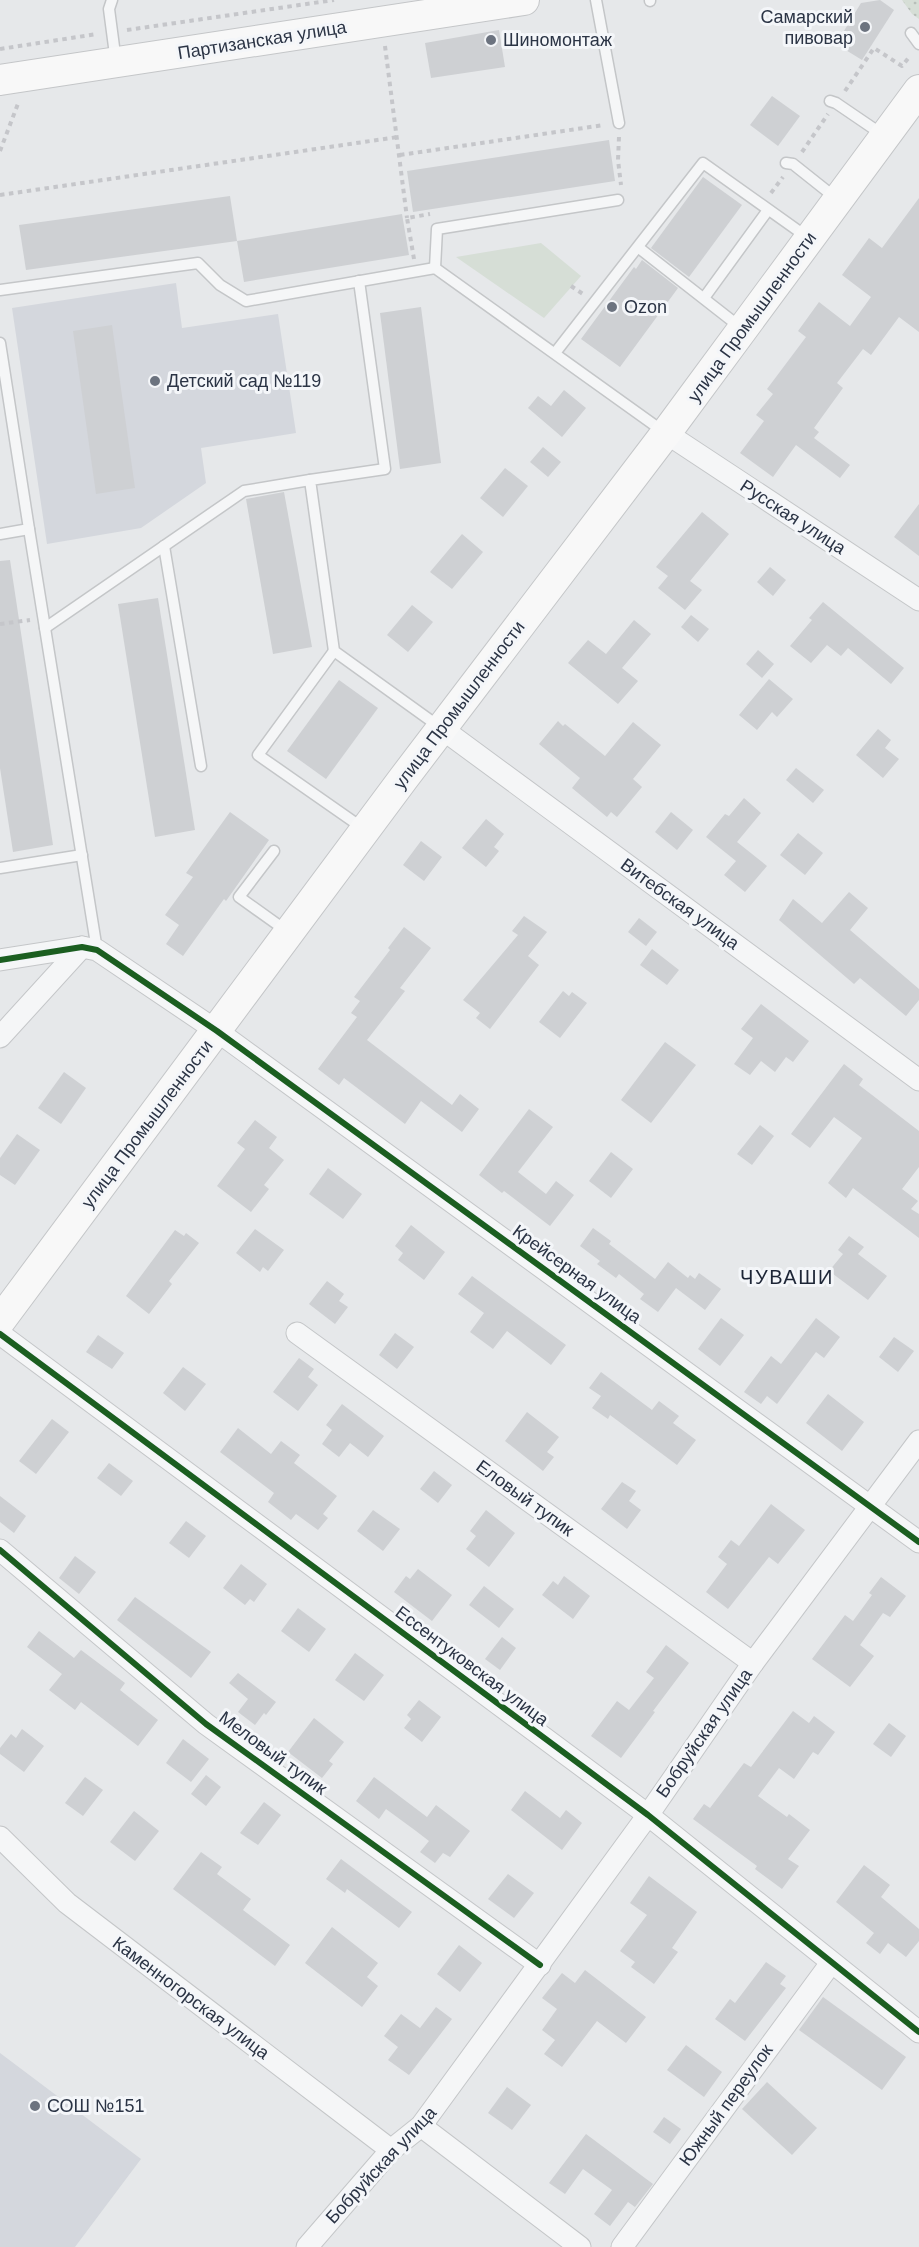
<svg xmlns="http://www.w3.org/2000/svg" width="919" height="2247" font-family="Arial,sans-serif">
<defs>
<pattern id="grass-dots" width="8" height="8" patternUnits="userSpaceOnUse" patternTransform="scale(1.5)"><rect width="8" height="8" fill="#d6ded6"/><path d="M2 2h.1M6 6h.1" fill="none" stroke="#b8bfb9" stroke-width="1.8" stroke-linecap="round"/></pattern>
</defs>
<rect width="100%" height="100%" fill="#e6e8ea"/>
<!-- built -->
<g fill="#d4d7dd">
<path d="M176,283L182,328L278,314L296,433L201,448L206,483L141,528L47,544L12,308Z"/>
<path d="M0,2053L141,2159L75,2247H0Z"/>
</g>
<!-- grass -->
<path fill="url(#grass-dots)" d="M902,0H919V19L912,14Z"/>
<!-- park -->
<path fill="#d6ded6" d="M541,243L581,276L544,318L456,257Z"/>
<!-- building -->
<g fill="#ced0d3">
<path d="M880,0L894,10L862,60L836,44L861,3Z"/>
<path d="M499,30L505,67L431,78L425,43Z"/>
<path d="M772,96L800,116L778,146L750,125Z"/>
<path d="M609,140L615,181L413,212L407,171Z"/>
<path d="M703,177L742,205L689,277L651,248Z"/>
<path d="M230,196L237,241L26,270L19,225Z"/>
<path d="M919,198V332L899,317L871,355L863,349L837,383L843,388L814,428L819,432L814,438L850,465L840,478L796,445L773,477L740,453L764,421L756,415L773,394L767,389L806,337L798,331L819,302L850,326L871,297L842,275L869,238L882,248Z"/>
<path d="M402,214L409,255L244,282L237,241Z"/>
<path d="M642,260L678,288L620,367L581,339L634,267L636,269Z"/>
<path d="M421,307L441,463L400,469L380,313Z"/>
<path d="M112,325L135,488L96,494L73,331Z"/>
<path d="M564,390L586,408L562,437L528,408L538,396L551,406Z"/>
<path d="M543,447L561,462L548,477L530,462Z"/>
<path d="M505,468L528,486L503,517L480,498Z"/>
<path d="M284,492L312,647L273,654L246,499Z"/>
<path d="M919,504V556L894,537Z"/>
<path d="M702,512L729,534L690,581L702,590L685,610L658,588L668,576L656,567Z"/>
<path d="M462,534L483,552L452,589L430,572Z"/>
<path d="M10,560L53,845L13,852L0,768V561Z"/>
<path d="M770,567L786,580L773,596L757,582Z"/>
<path d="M158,598L195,830L155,837L118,604Z"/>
<path d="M823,602L904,668L891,684L848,648L841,656L827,645L811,663L790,646L812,620L809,618Z"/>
<path d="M412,605L433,622L408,652L387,635Z"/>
<path d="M691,615L709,629L698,642L681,627Z"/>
<path d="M634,620L651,634L622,668L638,681L618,704L568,663L588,640L606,654Z"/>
<path d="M758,650L774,664L762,678L746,664Z"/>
<path d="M769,679L793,699L777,717L772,712L757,730L739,715Z"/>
<path d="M339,680L378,708L326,779L287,751Z"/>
<path d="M558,721L563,726L565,724L605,756L633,722L661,745L633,779L642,787L617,817L611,812L607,817L572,788L580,778L539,744Z"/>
<path d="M878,729L891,740L885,748L899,759L883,778L856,755Z"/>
<path d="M796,768L824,790L813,803L786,780Z"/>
<path d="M744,798L761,813L737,842L767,866L745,892L724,875L736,861L706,837L725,814L729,816Z"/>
<path d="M230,812L269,840L226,901L224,899L183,956L166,944L179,925L165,915L193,877L186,873Z"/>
<path d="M671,812L693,830L677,850L655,832Z"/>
<path d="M486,819L504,834L494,847L499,851L486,867L462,848Z"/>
<path d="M798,833L823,853L805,875L780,855Z"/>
<path d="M421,841L442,857L424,881L403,865Z"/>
<path d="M849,892L868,908L850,930L919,989V1000L906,1016L860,978L854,984L779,920L793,899L822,923Z"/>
<path d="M524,916L547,932L528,956L539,965L490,1029L476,1018L480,1013L463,1000L518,935L512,931Z"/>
<path d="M639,918L657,932L646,946L628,932Z"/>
<path d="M404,927L431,948L400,988L405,991L367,1040L452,1105L460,1094L479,1109L462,1132L421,1101L405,1124L344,1078L339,1085L318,1069L357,1017L351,1013L360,1001L354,997L390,950L388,948Z"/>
<path d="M652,949L679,970L667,985L640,965Z"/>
<path d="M563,991L569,996L572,992L587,1003L560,1038L539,1022Z"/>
<path d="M761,1004L809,1041L793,1062L786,1057L775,1072L761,1061L750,1075L734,1064L753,1038L741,1029Z"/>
<path d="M665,1042L696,1065L651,1123L621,1100Z"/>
<path d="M844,1064L863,1079L859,1085L919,1131V1167L902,1189L918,1201L911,1209L919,1214V1238L853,1188L846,1198L828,1183L862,1138L834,1117L810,1148L791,1134Z"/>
<path d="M64,1072L86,1088L61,1124L38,1108Z"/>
<path d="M529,1109L553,1127L518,1172L546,1194L556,1181L574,1195L550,1226L504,1191L502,1193L479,1175Z"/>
<path d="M255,1120L277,1137L269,1148L284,1160L264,1185L269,1189L251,1212L217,1186L245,1149L237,1143Z"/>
<path d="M760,1125L774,1136L752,1165L737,1154Z"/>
<path d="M17,1134L40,1150L15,1185L0,1175V1158Z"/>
<path d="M611,1152L633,1169L611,1198L589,1181Z"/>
<path d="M328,1168L362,1194L343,1219L309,1194Z"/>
<path d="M411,1225L445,1252L424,1280L398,1260L403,1253L395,1246Z"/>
<path d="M593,1228L611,1241L609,1244L655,1279L668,1262L688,1278L690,1275L695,1279L699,1273L721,1289L705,1310L676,1288L658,1312L640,1299L644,1294L619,1274L616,1278L597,1264L600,1261L580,1246Z"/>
<path d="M255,1229L284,1250L268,1271L263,1267L260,1272L236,1253Z"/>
<path d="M175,1230L184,1236L186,1233L199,1243L169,1281L172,1284L149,1314L126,1296Z"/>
<path d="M849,1236L864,1247L858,1254L887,1276L868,1300L829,1271L843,1254L838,1250Z"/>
<path d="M472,1276L566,1345L551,1365L507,1331L493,1349L470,1332L484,1313L458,1294Z"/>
<path d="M327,1281L344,1294L339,1301L348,1307L335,1324L309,1304Z"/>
<path d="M721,1318L744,1335L720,1366L698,1349Z"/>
<path d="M816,1318L840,1337L824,1358L816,1352L777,1404L767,1396L761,1404L744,1392L771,1356L781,1364Z"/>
<path d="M395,1333L414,1347L397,1369L379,1355Z"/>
<path d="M98,1335L124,1353L112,1369L86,1352Z"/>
<path d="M894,1337L914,1351L898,1372L879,1357Z"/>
<path d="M299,1358L314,1369L308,1377L318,1385L298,1411L273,1392Z"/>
<path d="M183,1367L206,1384L185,1411L163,1393Z"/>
<path d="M601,1372L652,1410L659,1401L679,1416L673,1423L696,1440L677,1465L610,1415L608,1419L592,1408L601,1396L589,1388Z"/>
<path d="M828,1394L864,1422L842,1451L806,1423Z"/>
<path d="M342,1404L384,1436L368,1457L350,1443L339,1457L322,1444L332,1430L326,1425Z"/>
<path d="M527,1412L559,1437L547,1452L554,1457L543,1471L505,1441Z"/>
<path d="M52,1419L69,1432L36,1474L19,1461Z"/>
<path d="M238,1428L271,1454L281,1441L300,1455L294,1463L337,1496L323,1514L328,1518L318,1530L296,1514L291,1520L268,1502L274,1493L220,1452Z"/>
<path d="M109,1463L133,1481L121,1496L97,1478Z"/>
<path d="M434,1471L452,1485L438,1503L420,1489Z"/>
<path d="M622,1482L636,1491L629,1501L641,1510L627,1529L601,1509Z"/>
<path d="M0,1496L26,1516L14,1533L0,1522Z"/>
<path d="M771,1504L805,1530L778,1564L769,1557L728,1609L706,1592L727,1564L718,1557L731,1540L739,1546Z"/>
<path d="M373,1510L400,1529L383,1551L357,1531Z"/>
<path d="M486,1510L515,1533L489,1567L466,1549L476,1536L470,1531Z"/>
<path d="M186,1521L206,1536L189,1558L169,1543Z"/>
<path d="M75,1556L96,1572L79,1594L59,1578Z"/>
<path d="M241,1564L267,1584L254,1602L250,1599L245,1605L223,1588Z"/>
<path d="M418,1569L452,1595L432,1621L394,1592L406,1576L410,1579Z"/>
<path d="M564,1576L590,1596L573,1619L542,1595L553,1581L558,1585Z"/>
<path d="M881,1577L906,1596L890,1617L883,1613L860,1645L874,1656L850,1687L812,1659L845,1615L853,1621L872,1595L869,1593Z"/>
<path d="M484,1586L514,1609L499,1628L469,1605Z"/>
<path d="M135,1597L211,1652L191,1678L117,1620Z"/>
<path d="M298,1608L326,1629L309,1652L281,1631Z"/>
<path d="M39,1631L74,1658L81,1650L125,1683L120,1690L158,1720L138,1746L81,1702L75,1710L49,1690L62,1674L27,1647Z"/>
<path d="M502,1637L516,1648L500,1670L485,1659Z"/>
<path d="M666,1645L689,1663L653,1711L655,1712L621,1758L591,1736L617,1701L629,1710L654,1678L646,1672Z"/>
<path d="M355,1653L384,1675L364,1701L335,1680Z"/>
<path d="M238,1673L276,1702L266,1715L264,1713L255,1725L238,1712L248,1699L229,1683Z"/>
<path d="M419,1700L441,1717L422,1742L404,1728L411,1719L407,1715Z"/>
<path d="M793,1711L809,1723L814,1716L835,1732L818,1755L813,1752L794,1779L779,1768L758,1796L787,1817L789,1814L810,1830L788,1859L799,1866L782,1889L755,1869L757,1866L693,1819L704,1804L710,1808L744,1763L751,1767Z"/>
<path d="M314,1718L344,1742L329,1761L333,1764L322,1778L288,1752Z"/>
<path d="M889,1723L906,1736L891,1757L873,1744Z"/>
<path d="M22,1729L44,1746L24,1772L0,1754V1748L11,1734L16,1738Z"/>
<path d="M183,1739L209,1759L191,1782L166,1763Z"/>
<path d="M206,1775L221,1787L206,1806L191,1794Z"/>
<path d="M85,1777L103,1790L83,1816L65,1803Z"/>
<path d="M374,1777L427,1817L436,1805L470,1831L450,1857L443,1853L435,1863L420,1852L429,1841L416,1831L386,1809L379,1819L356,1801Z"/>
<path d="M525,1791L560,1818L566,1810L582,1823L562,1850L511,1810Z"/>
<path d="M264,1802L281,1815L258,1845L240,1833Z"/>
<path d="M134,1811L159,1831L135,1861L110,1842Z"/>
<path d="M201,1852L222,1867L217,1874L251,1899L243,1910L290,1945L275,1966L173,1889Z"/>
<path d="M341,1859L412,1912L399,1928L347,1889L345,1893L326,1879Z"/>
<path d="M864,1865L890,1885L881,1897L919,1929V1941L906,1957L888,1943L880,1954L866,1943L874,1933L836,1902Z"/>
<path d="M508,1874L534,1893L514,1918L488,1899Z"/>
<path d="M649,1876L697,1912L672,1948L678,1952L654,1984L631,1967L635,1962L620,1951L647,1915L630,1903Z"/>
<path d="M332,1927L378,1963L367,1977L378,1986L362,2007L305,1963Z"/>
<path d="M459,1945L482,1963L460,1992L437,1974Z"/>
<path d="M766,1962L786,1976L780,1984L786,1988L745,2041L715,2019L730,1999L735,2003Z"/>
<path d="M585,1970L646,2017L626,2043L597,2021L562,2067L544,2054L555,2040L542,2030L557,2009L542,1998L562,1973L575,1983Z"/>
<path d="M823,1997L906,2057L882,2090L799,2030Z"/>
<path d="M436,2007L452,2019L409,2075L388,2060L398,2047L384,2036L401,2014L420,2028Z"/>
<path d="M686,2045L722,2072L704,2097L667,2070Z"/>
<path d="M767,2082L817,2128L792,2155L742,2109Z"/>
<path d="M507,2087L531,2105L512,2130L488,2113Z"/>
<path d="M664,2117L681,2129L670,2144L653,2132Z"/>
<path d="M586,2134L653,2184L635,2207L628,2202L610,2226L594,2214L612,2190L583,2169L565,2194L549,2183Z"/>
</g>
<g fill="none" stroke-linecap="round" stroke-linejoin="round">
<defs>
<g id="lane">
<path d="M112,0L109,9L116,62"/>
<path d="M596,0L619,123"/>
<path d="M650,0V1"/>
<path d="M911,33L919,44"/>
<path d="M830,101L836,103L883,135"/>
<path d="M786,163L793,164L837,199"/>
<path d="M639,248L740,327"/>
<path d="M435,268L437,229L618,200"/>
<path d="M359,281L385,469L310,480L334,651L441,728"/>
<path d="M0,290L198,263L220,285L246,301L435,268L664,432"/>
<path d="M704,298L768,210"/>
<path d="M0,343L29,529L0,534"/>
<path d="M555,353L703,163L807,237"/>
<path d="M29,529L97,950"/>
<path d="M164,546L201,766"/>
<path d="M45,628L244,491L310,480"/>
<path d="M334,651L258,755L364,829"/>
<path d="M274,851L239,897L288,932"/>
<path d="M0,868L82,855"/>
</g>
<g id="street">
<path d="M666,433L919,600"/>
<path d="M441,728L919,1080"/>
<path d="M0,960L82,947L97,950L217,1031L919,1542"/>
<path d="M0,1037L82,947"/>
<path d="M297,1333L753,1663"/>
<path d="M0,1334L648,1815L919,2032"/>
<path d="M0,1550L206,1724L540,1965"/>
<path d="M0,1837L67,1903L391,2150"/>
<path d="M421,2126L580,2247"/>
<path d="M307,2247L391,2150L421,2126L648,1815L753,1663L919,1441"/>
<path d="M622,2247L831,1963"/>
</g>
<g id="secondary">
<path d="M0,80L524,0"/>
<path d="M0,1321L403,779L666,433L919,90"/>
</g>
</defs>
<!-- lane casing -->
<use href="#lane" stroke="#c4c6c8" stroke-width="13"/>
<!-- street casing -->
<use href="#street" stroke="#c4c6c8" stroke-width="23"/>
<!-- secondary casing -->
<use href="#secondary" stroke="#c4c6c8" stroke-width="32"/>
<!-- path -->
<g stroke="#c5c6ca" stroke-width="4" stroke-dasharray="4.5 4.5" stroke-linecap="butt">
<path d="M127,30L334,0"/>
<path d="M385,46L407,218"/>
<path d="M0,49L97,34"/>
<path d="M845,91L874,48L902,66L910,56"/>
<path d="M619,137L618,160L621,185"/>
<path d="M0,151L19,101"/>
<path d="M802,152L828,114"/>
<path d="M400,155L604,125"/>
<path d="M771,193L783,177"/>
<path d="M0,195L398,137"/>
<path d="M414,259L407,218L430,214"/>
<path d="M571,286L583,294"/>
<path d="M0,624L30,620"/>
</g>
<!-- lane -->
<use href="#lane" stroke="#f5f6f7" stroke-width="10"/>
<!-- street -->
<use href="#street" stroke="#f5f6f7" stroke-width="21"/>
<!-- secondary -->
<use href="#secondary" stroke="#f8f8f8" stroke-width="30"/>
<defs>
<g id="cycleway">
<path d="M0,960L82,947L97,950L217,1031L919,1542"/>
<path d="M0,1334L648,1815L919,2032"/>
<path d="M0,1550L206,1724L540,1965"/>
</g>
</defs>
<!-- cycleway casing -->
<use href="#cycleway" stroke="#f4f6f9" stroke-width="10"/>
<!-- cycleway -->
<use href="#cycleway" stroke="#1b5e20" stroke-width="6"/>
</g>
<!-- markers -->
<g fill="#6c737f" stroke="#f4f6f9" stroke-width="2">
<circle cx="865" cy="27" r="6"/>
<circle cx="491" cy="40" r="6"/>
<circle cx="612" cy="307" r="6"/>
<circle cx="155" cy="381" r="6"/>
<circle cx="35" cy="2106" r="6"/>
</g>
<g text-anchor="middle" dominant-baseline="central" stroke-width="6" stroke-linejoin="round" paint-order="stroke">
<!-- poi labels -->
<g font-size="18" fill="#2b3445" stroke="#f4f6f9" text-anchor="start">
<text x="853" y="17" text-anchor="end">Самарский<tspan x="853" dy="21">пивовар</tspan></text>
<text x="503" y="40">Шиномонтаж</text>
<text x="624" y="307">Ozon</text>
<text x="167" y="381">Детский сад №119</text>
<text x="47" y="2106">СОШ №151</text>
</g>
<!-- street labels -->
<g font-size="18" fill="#2b3445" stroke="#f4f6f9">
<text transform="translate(262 40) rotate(-9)">Партизанская улица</text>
<text transform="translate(752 317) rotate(-54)">улица Промышленности</text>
<text transform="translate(793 517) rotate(33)">Русская улица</text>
<text transform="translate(459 705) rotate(-53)">улица Промышленности</text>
<text transform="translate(680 904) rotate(36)">Витебская улица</text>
<text transform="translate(147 1124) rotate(-53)">улица Промышленности</text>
<text transform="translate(577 1274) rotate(36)">Крейсерная улица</text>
<text transform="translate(525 1498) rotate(36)">Еловый тупик</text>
<text transform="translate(472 1666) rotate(37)">Ессентуковская улица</text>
<text transform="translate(704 1733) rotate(-55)">Бобруйская улица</text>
<text transform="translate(273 1753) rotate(36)">Меловый тупик</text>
<text transform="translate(191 1998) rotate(37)">Каменногорская улица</text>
<text transform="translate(726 2105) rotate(-54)">Южный переулок</text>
<text transform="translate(381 2165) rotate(-47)">Бобруйская улица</text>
</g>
<!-- neighbourhood labels -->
<g font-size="20" letter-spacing="1.5" fill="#1d2536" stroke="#f4f6f9">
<text x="787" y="1277">ЧУВАШИ</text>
</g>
</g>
</svg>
